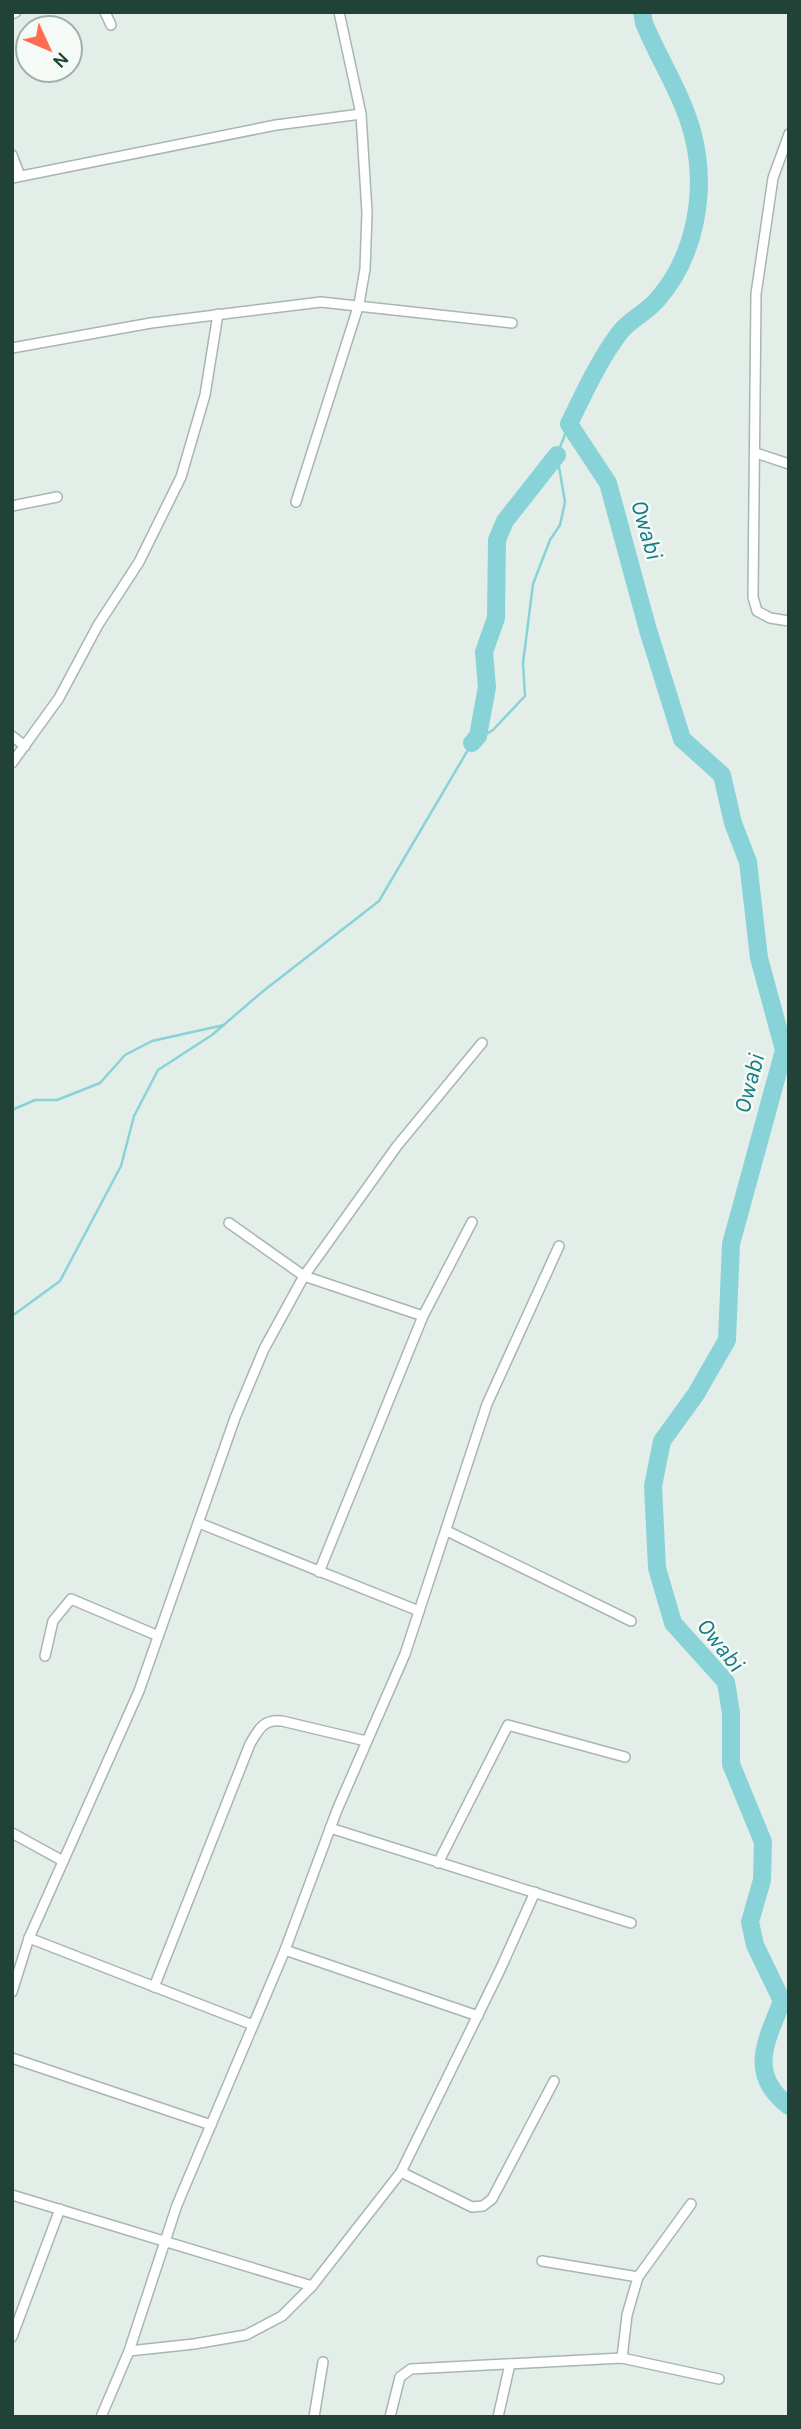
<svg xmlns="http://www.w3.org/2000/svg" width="801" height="2429" font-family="Karla,sans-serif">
<rect width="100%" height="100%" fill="#e4eee9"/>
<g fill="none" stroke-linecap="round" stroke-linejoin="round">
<!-- stream -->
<g stroke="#87d3d8" stroke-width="2.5">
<path d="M12,1110L35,1100H57L100,1083L125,1055L152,1041L224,1025"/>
<path d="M12,1316L60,1281L121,1166L134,1116L158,1070L212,1035L262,992L379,901L472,743L493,730L525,696L523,663L533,584L550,540L560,525L565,502L557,455L569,424"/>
</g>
<!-- river -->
<g stroke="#87d3d8" stroke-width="18">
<path d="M642,12L644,23C659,60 683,95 693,135C707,190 696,256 657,300C647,312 631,319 621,331C600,358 584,393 569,424L608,483L648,630L682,739L722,775L733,823L748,862L759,958L784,1050L731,1244L727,1340L696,1394L662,1441L653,1486L657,1568L673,1623L726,1682L731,1713V1764L763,1842L762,1880L750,1922L755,1945L782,2001C766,2042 747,2074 789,2106"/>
<path d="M472,743L478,736L487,687L484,652L496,618L497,540L505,521L557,455"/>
</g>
<defs>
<g id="street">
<path d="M105,12L111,25"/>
<path d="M12,14L16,12"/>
<path d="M789,134L773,178L756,294L753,597L757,611L770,618L789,621"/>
<path d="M12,155L20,176"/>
<path d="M12,178L276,125L361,114"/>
<path d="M12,348L151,323L321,302L512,323"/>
<path d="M756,453L789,464"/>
<path d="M296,502L359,304L365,269L367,213L361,114L339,12"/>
<path d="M12,506L57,497"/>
<path d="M12,736L25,746"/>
<path d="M12,763L59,698L98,625L139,562L181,477L205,395L218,314"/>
<path d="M229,1223L304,1276L423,1316"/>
<path d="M199,1523L419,1611"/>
<path d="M447,1531L631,1621"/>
<path d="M319,1572L423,1316L472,1222"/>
<path d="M45,1656L53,1621L71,1599L156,1635"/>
<path d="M330,1828L631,1923"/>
<path d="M12,1833L63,1861"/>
<path d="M438,1863L508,1725L625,1757"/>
<path d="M29,1938L253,2025"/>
<path d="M285,1950L478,2016"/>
<path d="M154,1987L250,1744C259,1729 263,1719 282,1721L366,1741"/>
<path d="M12,1992L29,1938L139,1691L235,1418L264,1349L304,1276L397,1146L482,1043"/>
<path d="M12,2058L211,2125"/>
<path d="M401,2172L472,2207L483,2206L492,2199L554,2081"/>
<path d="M12,2195L312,2286"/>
<path d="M542,2261L638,2277"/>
<path d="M12,2337L60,2209"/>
<path d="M129,2351L194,2344L246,2335L282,2316L312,2286L401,2172L500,1970L535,1892"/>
<path d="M622,2358L627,2315L638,2277L691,2204"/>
<path d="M101,2417L129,2351L177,2205L285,1950L337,1810L405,1654L487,1404L559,1246"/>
<path d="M314,2417L323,2362"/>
<path d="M390,2417L400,2377L411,2369L622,2358L719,2379"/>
<path d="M498,2417L510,2364"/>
</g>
</defs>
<!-- street casing -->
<use href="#street" stroke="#a6b7b0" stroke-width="12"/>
<!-- street -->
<use href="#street" stroke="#fff" stroke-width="9"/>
</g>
<g text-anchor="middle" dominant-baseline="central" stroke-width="5" stroke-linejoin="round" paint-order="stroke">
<!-- water labels -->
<g font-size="24" font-style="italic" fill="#157c84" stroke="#f5faf7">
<text transform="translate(647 530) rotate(74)">Owabi</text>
<text transform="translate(749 1083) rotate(-75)">Owabi</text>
<text transform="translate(721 1645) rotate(52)">Owabi</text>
</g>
</g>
<!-- border -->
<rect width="801" height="2429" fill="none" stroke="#214236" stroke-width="28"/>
<!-- north arrow -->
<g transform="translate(49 49) rotate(134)"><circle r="33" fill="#f5faf7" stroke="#a0b0aa" stroke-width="2"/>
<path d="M0-5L12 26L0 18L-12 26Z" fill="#fe6d52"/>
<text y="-10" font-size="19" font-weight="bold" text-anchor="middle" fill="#214236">N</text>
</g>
</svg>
